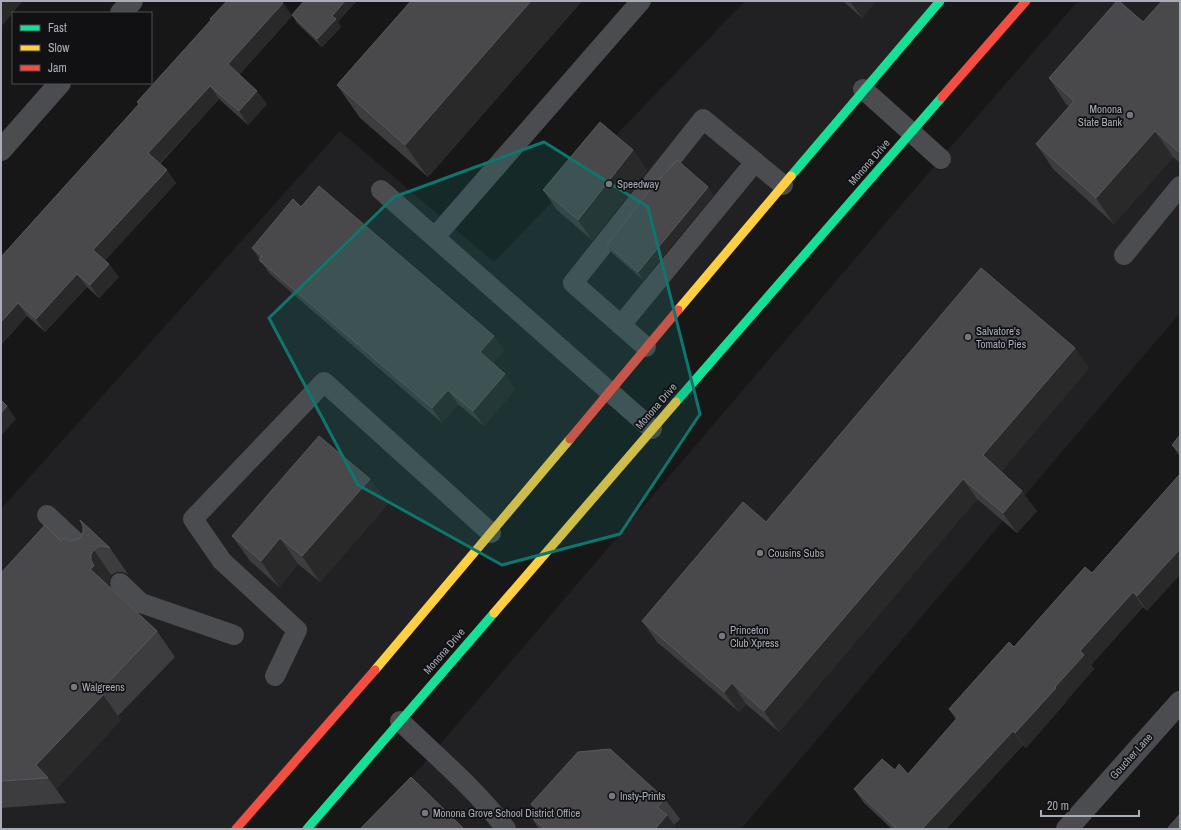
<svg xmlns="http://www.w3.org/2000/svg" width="1181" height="830" font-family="'Archivo Narrow',sans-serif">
<rect width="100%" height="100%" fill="#171717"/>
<!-- built -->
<g fill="#212123">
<path d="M745,1H940L236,829H1V509L340,131L494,262Z"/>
<path d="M1078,1H1180V313L741,829H365L419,769L955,142Z"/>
</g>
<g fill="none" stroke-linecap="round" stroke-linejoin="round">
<!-- lane -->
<g stroke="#4b4c50" stroke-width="20">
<path d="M863,89L941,159"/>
<path d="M381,190L652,429"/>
<path d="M435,237L641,1"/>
<path d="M1124,255L1180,186"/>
<path d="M621,325L755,162"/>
<path d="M646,347L573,283L703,119L783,185"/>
<path d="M47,515L90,555"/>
<path d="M120,583L141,603L234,635"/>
<path d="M275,676L297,630L222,561L193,519L324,382L491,533"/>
<path d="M400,721C435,755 477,790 506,829"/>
</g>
<!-- street -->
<g stroke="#4b4c50" stroke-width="22">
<path d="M121,13L132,1"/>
<path d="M1,150L60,83"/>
<path d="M1067,829L1180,702"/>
</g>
<!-- fast -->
<g stroke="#16e098" stroke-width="9">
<path d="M791,176L940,1"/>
<path d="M676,402L942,97"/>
<path d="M307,829L494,613"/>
</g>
<!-- slow -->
<g stroke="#ffcf43" stroke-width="9">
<path d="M678,310L791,176"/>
<path d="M494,613L676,402"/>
<path d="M375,670L570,439"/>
</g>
<!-- jam -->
<g stroke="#f24e42" stroke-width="9">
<path d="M942,97L1026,1"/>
<path d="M570,439L678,310"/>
<path d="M236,829L375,670"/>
</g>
</g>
<!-- wall -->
<g fill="#3d3d3f">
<path d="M411,1H582L428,177L360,118L337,85Z"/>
<path d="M843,1H876L862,18Z"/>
<path d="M1180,1V163L1173,157L1114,224L1054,170L1036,144L1069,106L1066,104L1049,78L1143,22Z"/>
<path d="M283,3L292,16L239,75L267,104L248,125L219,99L160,164L176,183L105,260L119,277L99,298L87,287L45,332L27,316L1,345V257L139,105L137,102Z"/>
<path d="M292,15L338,22L341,27L322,47L297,23Z"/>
<path d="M633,150L647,171L592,240L557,210L543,190Z"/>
<path d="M660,179L708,187L713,195L643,280L612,253L607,245Z"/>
<path d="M301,207L504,350L493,363L515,389L484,426L458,404L442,423L270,274L252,248Z"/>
<path d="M1075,348L1089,368L1001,471L1037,511L1017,533L977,499L779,732L746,704L739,712L657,642L642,621L766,522Z"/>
<path d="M1180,435V457L1172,445Z"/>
<path d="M1180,474L1147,611L1143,607L1091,665L1094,669L1066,701V702L1026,748L1023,745L946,829H892L864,803L854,789L895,770L908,774L956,720L949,709L1092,573Z"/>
<path d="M370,479L388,504L320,582L298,564L279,587L250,561L232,536Z"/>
<path d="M80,538L110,548L128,574L122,572H117L111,575L109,580V586L110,587L157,631L175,657L118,716L121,720L56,789L66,803L1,808V573L61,541L75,540Z"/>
<path d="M665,799L680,819L674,825L677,829H539L531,817L536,811L531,804Z"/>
</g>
<!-- shaded-wall -->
<g fill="#29292a">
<path d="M1,1H23L1,27Z"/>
<path d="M345,1H357L338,22L341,27L322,47L317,39L332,16Z"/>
<path d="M531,1H582L428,177L405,145Z"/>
<path d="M850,1H876L862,18Z"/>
<path d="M283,3L292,16L237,77L228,64Z"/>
<path d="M210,86L219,99L157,166L148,153Z"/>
<path d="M257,91L267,104L248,125L239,111Z"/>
<path d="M1155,131L1173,157L1114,224L1096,198Z"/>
<path d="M633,150L647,171L592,240L578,220Z"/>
<path d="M167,170L176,183L103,263L93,250Z"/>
<path d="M708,187L713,195L643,280L638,272Z"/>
<path d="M109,264L119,277L99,298L90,285Z"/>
<path d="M77,274L87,287L45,332L36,319Z"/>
<path d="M18,303L27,316L1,345V322Z"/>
<path d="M494,336L504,350L490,366L480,352Z"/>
<path d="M1075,348L1089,368L998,476L983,455Z"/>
<path d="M505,374L515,389L484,426L473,411Z"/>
<path d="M448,390L458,404L442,423L432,408Z"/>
<path d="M7,406L16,419L1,436V413Z"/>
<path d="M370,479L388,504L320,582L302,556Z"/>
<path d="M963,479L977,499L779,732L764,711Z"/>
<path d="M1022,491L1037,511L1017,533L1003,513Z"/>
<path d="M280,538L298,564L279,587L261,561Z"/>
<path d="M1180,549V575L1147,611L1137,596Z"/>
<path d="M94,550L111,575L109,580V586L112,591L90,569L91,554Z"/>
<path d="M1133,592L1143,607L1091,665L1094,669L1066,701V702L1026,748L1015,733L1055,687L1080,651Z"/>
<path d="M732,683L746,704L739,712L724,692Z"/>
<path d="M103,695L121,720L56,789L48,778L36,765Z"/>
<path d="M1013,731L1023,745L946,829H922Z"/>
<path d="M667,815L677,829H655Z"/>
</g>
<!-- building -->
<g fill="#49494c" stroke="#58595d">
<path d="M227,1H280L283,3L228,64L257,91L239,111L210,86L148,153L167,170L93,250L109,264L90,285L77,274L36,319L18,303L1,322V257L139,104L137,102L211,20L210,19Z"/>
<path d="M304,1H345L332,16L336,19L317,39L292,15Z"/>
<path d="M411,1H531L405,145L337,85Z"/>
<path d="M1117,1H1119L1143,22L1162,1H1180V153L1155,131L1096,198L1036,144L1074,101L1049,78Z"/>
<path d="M600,122L633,150L578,220L543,190Z"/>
<path d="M677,160L708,187L638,272L607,245L659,178L660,179Z"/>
<path d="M319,186L494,336L480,352L505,374L473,411L448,390L432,408L259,260L262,256L252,248L293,199L301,207Z"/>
<path d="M981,268L1075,348L983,455L1022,491L1003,513L963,479L764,711L732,683L724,692L642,621L743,502L766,522Z"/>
<path d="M1,400L7,406L1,413Z"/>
<path d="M1180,435V452L1172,445Z"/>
<path d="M319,436L370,479L302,556L280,538L261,561L232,536Z"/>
<path d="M1180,474V549L1137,596L1133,592L1080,651L1084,655L1055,687L1056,688L1015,733L1013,731L922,829H897L854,789L882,759L895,770L899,764L908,774L958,717L949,709L1009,642L1014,647L1085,567L1092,573Z"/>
<path d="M80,520L110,548L104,546H99L94,550L91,554V560L94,566L90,569L157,631L100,691L103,695L36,765L48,778L1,781V573L45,525L61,541L64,538L69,541L75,540L80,538L83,532V526Z"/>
<path d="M610,749L665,799L657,807L667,815L655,829H545L531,817L536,810L531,804L578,752Z"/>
<path d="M411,777L464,829H362L361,828Z"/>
<path d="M1180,814V829H1167Z"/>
</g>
<!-- marked area -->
<path fill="#0f766e" fill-opacity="0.2" stroke="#0f766e" stroke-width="3" stroke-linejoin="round" d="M544,142L648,207L700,414L620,534L502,565L358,485L269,318L394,197Z"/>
<!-- markers -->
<g fill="#757880" stroke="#111113" stroke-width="1.5">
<circle cx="1130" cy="115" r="4"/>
<circle cx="609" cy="184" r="4"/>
<circle cx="968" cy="337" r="4"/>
<circle cx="760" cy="553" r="4"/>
<circle cx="722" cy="636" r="4"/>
<circle cx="74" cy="687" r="4"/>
<circle cx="612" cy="796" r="4"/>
<circle cx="425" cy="813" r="4"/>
</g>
<g text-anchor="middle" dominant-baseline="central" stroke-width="3.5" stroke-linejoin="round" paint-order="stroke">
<!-- poi labels -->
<g font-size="11" fill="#a8adb8" stroke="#111113" text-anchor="start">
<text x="1122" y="109" text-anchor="end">Monona<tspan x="1122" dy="13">State Bank</tspan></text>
<text x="617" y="184">Speedway</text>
<text x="976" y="331">Salvatore's<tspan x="976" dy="13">Tomato Pies</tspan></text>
<text x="768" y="553">Cousins Subs</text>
<text x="730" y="630">Princeton<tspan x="730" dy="13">Club Xpress</tspan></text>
<text x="82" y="687">Walgreens</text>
<text x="620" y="796">Insty-Prints</text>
<text x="433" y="813">Monona Grove School District Office</text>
</g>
<!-- street labels -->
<g font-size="11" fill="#a8adb8" stroke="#111113">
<text transform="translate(869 162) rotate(-49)">Monona Drive</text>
<text transform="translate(656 406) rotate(-49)">Monona Drive</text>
<text transform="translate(444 651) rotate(-49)">Monona Drive</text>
<text transform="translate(1131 756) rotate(-48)">Goucher Lane</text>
</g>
</g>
<!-- border -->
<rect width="1181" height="830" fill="none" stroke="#a8adb8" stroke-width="4"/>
<!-- legend -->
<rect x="12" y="12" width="140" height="72" fill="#111113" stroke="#4d4f55"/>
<rect x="20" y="25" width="20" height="6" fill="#16e098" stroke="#4d4f55"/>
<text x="48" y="32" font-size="12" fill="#a8adb8">Fast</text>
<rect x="20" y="45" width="20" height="6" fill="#ffcf43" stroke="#4d4f55"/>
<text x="48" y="52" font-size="12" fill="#a8adb8">Slow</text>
<rect x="20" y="65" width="20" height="6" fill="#f24e42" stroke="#4d4f55"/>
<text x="48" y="72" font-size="12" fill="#a8adb8">Jam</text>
<!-- scale -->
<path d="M1041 810v6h98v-6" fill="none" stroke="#a8adb8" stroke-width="2"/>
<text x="1047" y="810" font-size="12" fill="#a8adb8" stroke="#111113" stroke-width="3" paint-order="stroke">20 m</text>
</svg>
